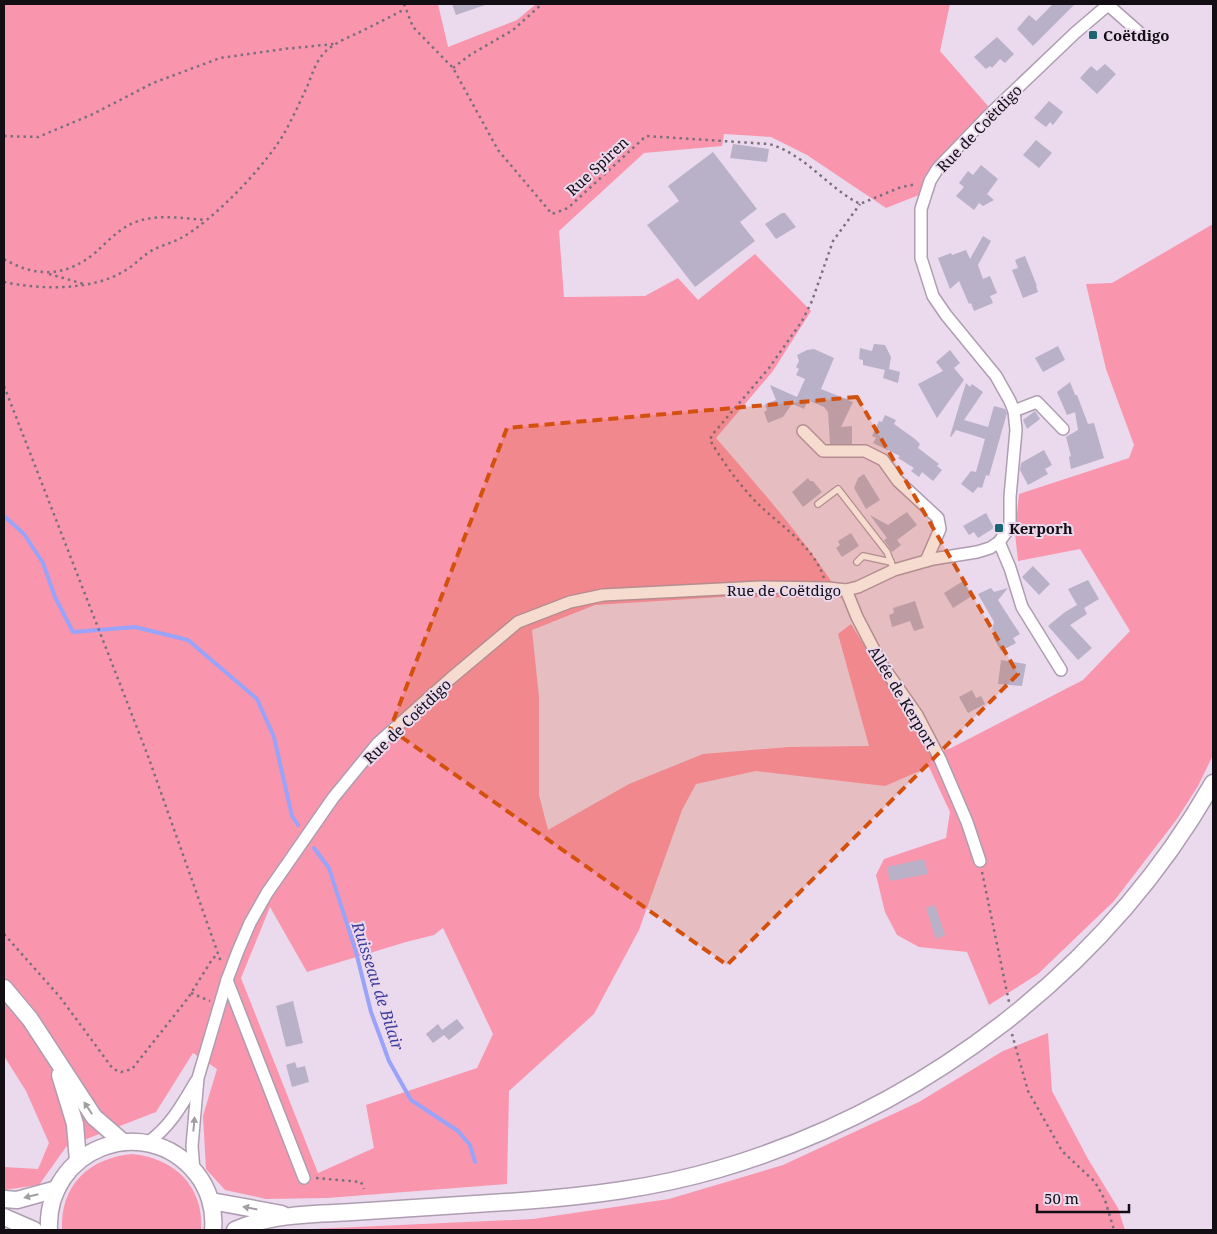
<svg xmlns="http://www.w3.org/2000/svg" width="1217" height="1234" font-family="'Noto Serif',serif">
<rect width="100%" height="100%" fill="#ebd9ee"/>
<!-- green -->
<g fill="#f996ae" fill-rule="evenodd">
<path d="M4,4H438L448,47L517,20L536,4H950L940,51L988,106L931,173L919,195L886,208L807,155L771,137L724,134L722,146L644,153L559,231L564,297L645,296L678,278L698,300L755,254L811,311L773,371L716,438C761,490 806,540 842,598L721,597L595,605L532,630L539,697V795L548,830L629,784L703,754L789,747L869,746L838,634L851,624L932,754L951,748L1083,680L1130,631L1080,549L1018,561L1015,533L1019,494L1129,458L1134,445L1106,369L1086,284L1112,283L1213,224V755L1198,786L1177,819L1114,901L1038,974L989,1005L967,952L919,947L897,935L885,912L876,875L884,859L946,838L950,812L929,767L885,786L756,771L696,784L682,810L639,930L594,1014L509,1091L507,1184L327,1198L266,1199L225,1190L206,1169L203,1116L217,1069L193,1053L156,1112L66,1147L39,1185L4,1190V1167L38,1169L49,1143L26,1091L4,1056ZM270,907L307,972L406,942L434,935L443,928L493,1034L477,1068L366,1105L374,1148L318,1173L241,978Z"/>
<path d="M1048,1033L1052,1091L1088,1159L1118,1208L1125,1230H290L533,1219L669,1199L783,1165L919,1102L1003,1051Z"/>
<path d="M132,1154C174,1158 204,1186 201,1230H62C60,1185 89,1158 132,1154Z"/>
</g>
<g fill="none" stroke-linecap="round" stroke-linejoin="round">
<!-- stream -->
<g stroke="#99a3f9" stroke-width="4">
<path d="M4,516L24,534L43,563L55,597L73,632L135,627L188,640L257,699L274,737L292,816L298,825"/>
<path d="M314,848L329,868L356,952L371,1012L389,1061L411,1100L458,1131L470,1145L475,1162"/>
</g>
</g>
<!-- building -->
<g fill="#b8b1c8">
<path d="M452,4H485V5L456,15Z"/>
<path d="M1053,4H1075L1033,46L1017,29L1029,15L1036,21Z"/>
<path d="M997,37L1014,54L1005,63L1000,59L992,68L990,66L986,69L974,57Z"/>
<path d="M1105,64L1116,74L1097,94L1080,78L1091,66L1097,71Z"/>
<path d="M1049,101L1063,112L1053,125L1050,122L1046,127L1034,118Z"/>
<path d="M1036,140L1052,153L1039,168L1023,155Z"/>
<path d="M733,144L769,149L767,162L730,158Z"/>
<path d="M713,152L757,209L740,222L755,241L695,287L647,225L679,201L668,186Z"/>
<path d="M981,165L998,179L987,194L994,200L983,206L979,203L974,210L956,196L964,187L959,183L968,171L973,175Z"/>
<path d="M782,213H785L796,227L776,239L765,224Z"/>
<path d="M983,236L991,241L978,265L983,279L990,276L997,293L990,296L993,303L974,311L971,303L969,304L959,281L950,289L938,258L951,253L952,255L966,250L970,259Z"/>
<path d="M1025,256L1037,286H1036L1038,292L1023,298L1012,270L1018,268L1015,260Z"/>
<path d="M874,344L885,345L891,357L889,369L900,372L898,383L883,378L885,370L863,365V360L859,359L860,348L872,351Z"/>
<path d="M1058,346L1065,360L1043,372L1035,358Z"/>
<path d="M814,349L834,358L821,389L853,402L841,427L852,426V444H830L828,412L824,407L808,400L804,409L793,404L796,398L783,417L768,423L764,412L767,410L765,404L776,400L770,385L797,397L805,379L796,375L799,369L796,367L799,361L797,355L807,350Z"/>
<path d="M950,350L960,363L954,368L964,380L937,418L918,384L943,371L936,362Z"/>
<path d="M1070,382L1075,395H1077L1088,424L1094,423L1104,458L1071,469L1069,457L1071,456L1066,437L1078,430L1075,412L1067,415L1057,392Z"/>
<path d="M966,383L970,387L972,384L983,392L964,420L988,427L994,406L1005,409L1007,413L989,476L986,475L982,488L978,487L973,493L961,484L971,471L976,472L985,439L956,430L951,437L950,436Z"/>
<path d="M1035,411L1040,419L1027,429L1023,420Z"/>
<path d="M885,415L896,420L894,424L915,439L920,444L918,448L939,464L937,466L942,470L933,481L922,472L919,477L911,471L914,468L898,458L900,456L873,443L876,438L872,436L879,421L882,422Z"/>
<path d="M1044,450L1052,465L1045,469L1048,474L1028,485L1020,470L1021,463Z"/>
<path d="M864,474L880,500L866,509L854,488L858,478Z"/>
<path d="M808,478L810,481H813L822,492L803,507L792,492Z"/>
<path d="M907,512L917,525L897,540L901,545L892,552L884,540L887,538L870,515L888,525Z"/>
<path d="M986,513L994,528L978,538L974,532L969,535L963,526Z"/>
<path d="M851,533L859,546L842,557L836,548L840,545L838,541Z"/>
<path d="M1033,566L1050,584L1039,595L1022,577Z"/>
<path d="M1088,580L1099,599L1084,608L1087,614L1070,625L1092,648L1078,660L1048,626L1065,612L1077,605L1068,589Z"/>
<path d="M963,581L972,596L953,608L944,593Z"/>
<path d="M991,588L994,592L1008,588L998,600L1020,634L1013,638L1016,643L1001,651L993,637L996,635L992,629L994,622L978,594Z"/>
<path d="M915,601L924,628L914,631L910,621L892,627L889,615L894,613L893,608Z"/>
<path d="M1001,660L1026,664L1022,686L998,684Z"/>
<path d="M972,690L976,698L981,696L985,704L968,713L959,697Z"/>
<path d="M924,859L928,874L890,881L887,867Z"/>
<path d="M935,905L945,935L936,939L926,908Z"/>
<path d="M293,1001L303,1043L286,1047L276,1006Z"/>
<path d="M457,1019L464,1028L449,1040L444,1035L433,1043L426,1034L438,1024L442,1030Z"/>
<path d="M295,1062L297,1068L305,1066L309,1082L292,1087L286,1065Z"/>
</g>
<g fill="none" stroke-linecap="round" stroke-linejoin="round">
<defs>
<g id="lane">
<path d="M818,504L838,489L887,552L894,570"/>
<path d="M857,562L863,556L891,562"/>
</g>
<g id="street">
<path d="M1107,4L1141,34"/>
<path d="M1014,411L1037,402L1063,429"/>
<path d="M803,431L823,451H865L883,460L898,481L938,518L940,529L926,561"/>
<path d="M999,542L1010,568L1022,607L1061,670"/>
<path d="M846,590L857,617L882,665L917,715L940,759L967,822L980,861"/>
<path d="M227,980L304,1178"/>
<path d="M147,1143C170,1127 182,1105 196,1081"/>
<path d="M194,1171L192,1146L198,1078L227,980L238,951L250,923L267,893L333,798L378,743L450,679L518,622L570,602L603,595L761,587L828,588L846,590L858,587L894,570L933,559L977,552L990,548L999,542L1010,527V497L1016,430L1014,411L1010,401L996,376L946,315L933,296L921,258V209L930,181L938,168L988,116L1075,33L1109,4"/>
</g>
<g id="secondary">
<path d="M4,988L30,1019L94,1117L123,1142"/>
<path d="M60,1075L75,1124L78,1161"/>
<path d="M4,1199L17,1200L57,1189"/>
<path d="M211,1201L282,1214"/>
<path d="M4,1217L34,1230"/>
<path d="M49,1230C45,1149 145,1110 196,1173C209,1189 215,1210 213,1230"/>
<path d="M235,1230C271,1214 313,1214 352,1212C409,1208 466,1205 522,1201C588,1196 655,1188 719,1169C924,1109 1107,969 1213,783"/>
</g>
</defs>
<!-- lane casing -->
<use href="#lane" stroke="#ae9db1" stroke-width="8"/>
<!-- street casing -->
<use href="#street" stroke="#ae9db1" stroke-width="14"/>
<!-- secondary casing -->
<use href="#secondary" stroke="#ae9db1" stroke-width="19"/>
<!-- path -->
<g stroke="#7b6f7d" stroke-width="2.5" stroke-dasharray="2.5 4" stroke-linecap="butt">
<path d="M404,4L413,27L453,68L498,150L552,214L568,208L646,136L769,144C805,154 828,188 860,204L901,187L917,184"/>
<path d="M453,68L470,55L513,30L542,4"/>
<path d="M4,136L38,137L93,114L153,83L220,58L284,49L334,44"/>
<path d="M4,259C36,278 67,277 96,252C106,243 117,231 129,225C151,213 181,218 205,220"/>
<path d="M49,274L84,284"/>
<path d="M4,282C41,290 93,291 126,270C136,264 143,255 153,250C162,245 172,243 181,238C213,220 255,176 276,146C287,131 298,106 306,89C312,76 315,62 325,52C334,43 347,38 358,33C374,25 390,17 405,9"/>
<path d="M4,386L148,756L221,962"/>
<path d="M824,578C811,540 772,522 748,493C736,480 719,456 710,440L712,435L769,368L802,321L812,301L833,241L860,204"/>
<path d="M982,872L1009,1002"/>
<path d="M4,934L60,997L113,1069L121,1072L132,1069L188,998L213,958L218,955"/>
<path d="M191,993L210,1001"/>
<path d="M1012,1034L1028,1091L1062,1151L1095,1182L1105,1200L1114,1230"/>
<path d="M316,1178L361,1182L364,1189"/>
</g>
<!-- lane -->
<use href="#lane" stroke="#fff" stroke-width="5.5"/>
<!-- street -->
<use href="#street" stroke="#fff" stroke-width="11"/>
<!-- secondary -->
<use href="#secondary" stroke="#fff" stroke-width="16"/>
</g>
<!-- one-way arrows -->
<defs><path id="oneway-solid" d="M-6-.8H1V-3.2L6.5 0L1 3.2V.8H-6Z" transform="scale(1.25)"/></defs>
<g fill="#a19ea1">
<use href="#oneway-solid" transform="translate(88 1108) rotate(-124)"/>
<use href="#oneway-solid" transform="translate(194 1124) rotate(-85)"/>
<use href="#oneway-solid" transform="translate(31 1196) rotate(166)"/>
<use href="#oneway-solid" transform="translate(250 1208) rotate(-169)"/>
</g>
<!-- marked area -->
<path fill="#d3510d" fill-opacity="0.2" stroke="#d3510d" stroke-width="4" stroke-dasharray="10 6" stroke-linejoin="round" d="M857,397L1018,674L727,965L390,729L507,428Z"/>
<!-- markers -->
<g fill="#1b6472" stroke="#ebd9ee" stroke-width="2">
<rect x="1088" y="30" width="10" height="10" rx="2.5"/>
<rect x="994" y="523" width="10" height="10" rx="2.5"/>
</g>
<g text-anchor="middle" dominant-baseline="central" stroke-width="4" stroke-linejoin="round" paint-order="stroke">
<!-- poi labels -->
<g font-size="15" font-weight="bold" fill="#130d14" stroke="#ebd9ee" text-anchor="start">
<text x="1103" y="35">Coëtdigo</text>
<text x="1009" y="528">Kerporh</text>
</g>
<!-- street labels -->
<g font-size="15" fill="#130d14" stroke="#ebd9ee">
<text transform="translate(979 128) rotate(-46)">Rue de Coëtdigo</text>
<text transform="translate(597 166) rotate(-43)">Rue Spiren</text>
<text x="784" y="590">Rue de Coëtdigo</text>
<text transform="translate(903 697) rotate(59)">Allée de Kerport</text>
<text transform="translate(407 721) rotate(-44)">Rue de Coëtdigo</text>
</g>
<!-- water labels -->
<g font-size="16" font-style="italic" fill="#3f3ea0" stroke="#ebd9ee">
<text transform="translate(378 986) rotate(72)">Ruisseau de Bilair</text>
</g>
</g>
<!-- border -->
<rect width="1217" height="1234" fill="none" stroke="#130d14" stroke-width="10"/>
<!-- scale -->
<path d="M1037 1204v8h92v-8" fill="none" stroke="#130d14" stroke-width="2.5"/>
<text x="1044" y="1204" font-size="15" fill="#130d14" stroke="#ebd9ee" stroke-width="4" paint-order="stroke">50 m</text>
</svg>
